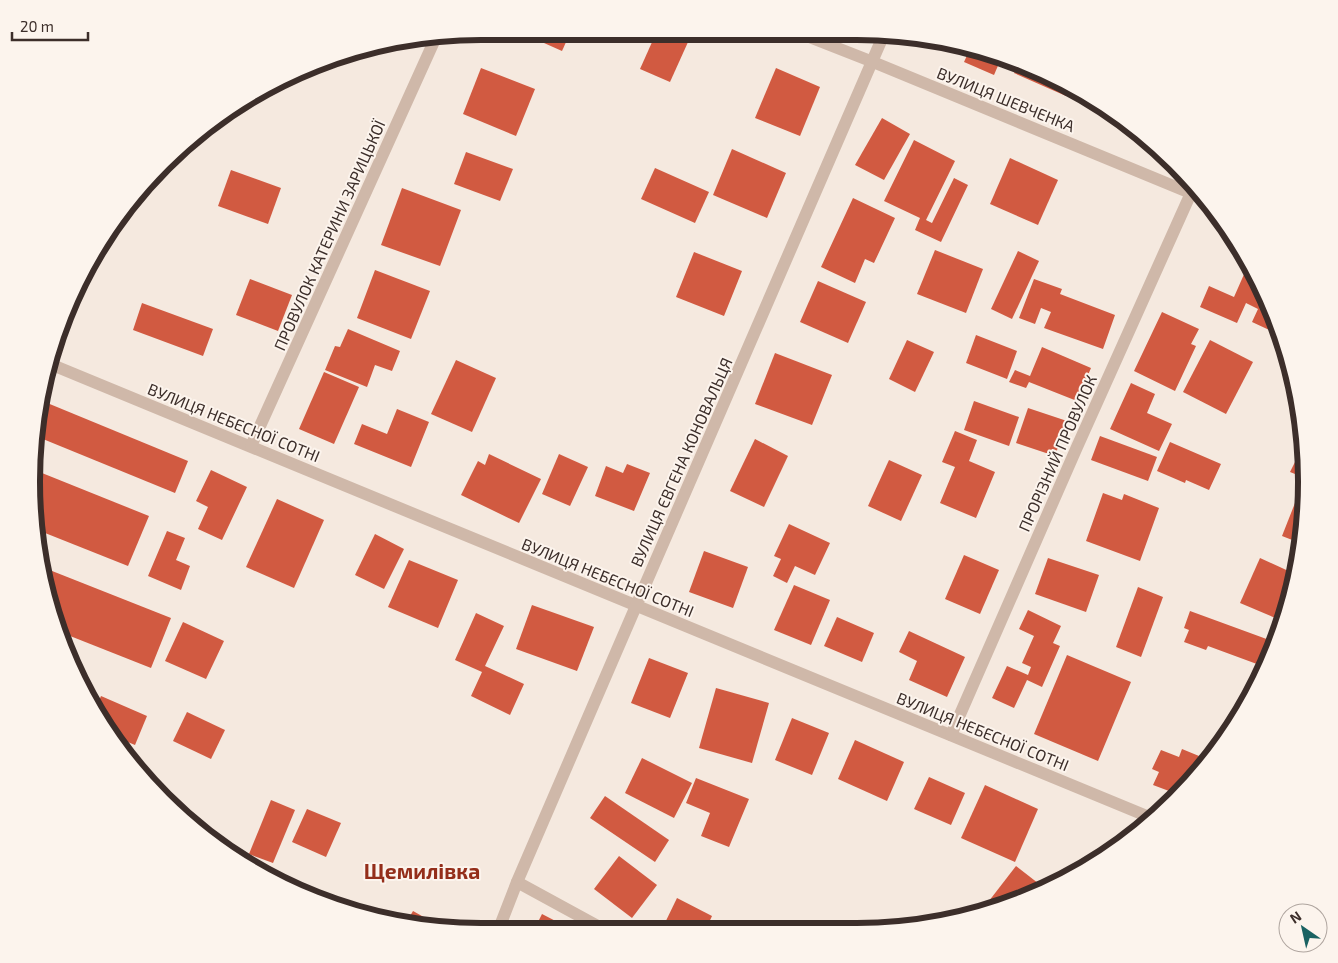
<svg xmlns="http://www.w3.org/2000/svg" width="1338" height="963" font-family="'Exo 2',sans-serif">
<rect width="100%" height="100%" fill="#f5e9df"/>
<!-- building -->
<g fill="#d15a41">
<path d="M517,31H571L562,51Z"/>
<path d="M657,31H693L670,82L640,69Z"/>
<path d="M914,37L945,40L952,43L948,52Z"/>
<path d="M970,49L1000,61L994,75L964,62Z"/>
<path d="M1017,67L1070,87L1066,96L1014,73Z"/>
<path d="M481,68L535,89L516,136L463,114Z"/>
<path d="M776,68L820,87L800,136L755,118Z"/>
<path d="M882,118L910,134L884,180L855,165Z"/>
<path d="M914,140L955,161L926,220L932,223L954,178L968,185L941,242L915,230L920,218L884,201Z"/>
<path d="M732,149L786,173L767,218L713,195Z"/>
<path d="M466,152L513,169L500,201L454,184Z"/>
<path d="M1010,158L1058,180L1038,225L990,204Z"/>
<path d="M655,168L709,192L695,223L641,199Z"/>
<path d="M231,170L281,188L268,224L218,206Z"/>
<path d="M402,188L461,210L440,266L381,245Z"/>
<path d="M853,198L895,218L874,263L865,259L855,283L821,267Z"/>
<path d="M120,219L118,226L112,233H111Z"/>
<path d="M935,250L983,269L966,313L917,294Z"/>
<path d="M1018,251L1039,261L1012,319L991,309Z"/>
<path d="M694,252L742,271L724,316L676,297Z"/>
<path d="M1249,263L1279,328L1276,333L1252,322L1258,309L1246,303L1237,323L1200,307L1209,286L1234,297Z"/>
<path d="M375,270L430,291L411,339L357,318Z"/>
<path d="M83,274H84L75,298L73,297L78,283Z"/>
<path d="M250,279L292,295L278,331L236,315Z"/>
<path d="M1034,279L1062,289L1060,294L1115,315L1103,349L1044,328L1051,312L1041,308L1035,324L1019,318Z"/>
<path d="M818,281L866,302L848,343L800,322Z"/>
<path d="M142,303L213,329L203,356L133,330Z"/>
<path d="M1162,312L1199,329L1191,344L1196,346L1175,391L1134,371Z"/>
<path d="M348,329L400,351L392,371L375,365L367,387L325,370L335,346L340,347Z"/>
<path d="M976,335L1017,351L1007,379L966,363Z"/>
<path d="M907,340L934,352L915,392L889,379Z"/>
<path d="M1210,340L1253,362L1226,414L1183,392Z"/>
<path d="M1042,347L1091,368L1077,401L1029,382L1026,388L1009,382L1015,370L1030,376Z"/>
<path d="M775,353L832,375L812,425L755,404Z"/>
<path d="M456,360L496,378L472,432L431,414Z"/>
<path d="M324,372L359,387L334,444L299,429Z"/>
<path d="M1131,383L1155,394L1147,413L1172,424L1159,451L1110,429Z"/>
<path d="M40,400L188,461L175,493L38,437Z"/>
<path d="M974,401L1019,417L1009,446L964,430Z"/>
<path d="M1028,408L1067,421L1055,456L1016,443Z"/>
<path d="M397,409L429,422L411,467L354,444L362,424L387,434Z"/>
<path d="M955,431L977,440L969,461L995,472L976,518L940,503L955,467L942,462Z"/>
<path d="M1100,436L1157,457L1148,481L1091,460Z"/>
<path d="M755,439L788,456L764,507L730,491Z"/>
<path d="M1170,442L1221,464L1209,490L1186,480L1185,483L1157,471Z"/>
<path d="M1304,444L1305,478L1290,472Z"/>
<path d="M489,454L541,479L519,523L461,495L478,461L485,465Z"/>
<path d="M559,454L588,467L570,506L542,494Z"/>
<path d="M889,460L922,475L901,521L868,506Z"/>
<path d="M627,464L650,473L634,511L595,496L606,466L623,473Z"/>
<path d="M211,470L247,487L222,540L198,529L208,507L196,501Z"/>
<path d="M37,471L149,516L128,566L35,529Z"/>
<path d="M1103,493L1122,500L1124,494L1159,508L1140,561L1086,541Z"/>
<path d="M277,499L324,520L294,588L246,567Z"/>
<path d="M1295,503L1306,507L1300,543L1282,536Z"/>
<path d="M789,524L830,543L815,575L795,566L787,583L773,576L781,559L774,556Z"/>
<path d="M167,531L185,538L176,560L190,566L181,590L148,576Z"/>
<path d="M375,534L404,549L384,589L355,575Z"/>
<path d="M704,551L748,567L733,608L689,592Z"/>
<path d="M964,555L999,570L980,614L945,599Z"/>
<path d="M1048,558L1099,575L1086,612L1035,594Z"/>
<path d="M1260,558L1295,574L1292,592L1280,620L1240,603Z"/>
<path d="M409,560L458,580L438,628L388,607Z"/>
<path d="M42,567L171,618L151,668L60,632Z"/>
<path d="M794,585L830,600L811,645L774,630Z"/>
<path d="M1138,587L1163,597L1141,657L1116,647Z"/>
<path d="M532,605L594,627L577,671L516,649Z"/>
<path d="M1028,610L1061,626L1053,643L1060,646L1042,687L1027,680L1014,708L992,698L1007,666L1028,675L1031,667L1022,663L1034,636L1019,629Z"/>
<path d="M1190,611L1275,642L1265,667L1208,646L1206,650L1184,642L1189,630L1184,628Z"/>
<path d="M476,613L504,626L485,666L524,684L510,715L471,696L482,672L455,660Z"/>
<path d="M837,617L874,633L862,662L824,646Z"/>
<path d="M183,622L224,641L206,679L165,661Z"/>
<path d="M909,631L965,657L947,697L909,680L917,661L899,652Z"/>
<path d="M1067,655L1131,682L1098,761L1034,734Z"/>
<path d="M649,658L688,673L670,718L631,703Z"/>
<path d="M716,688L769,703L752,763L699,748Z"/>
<path d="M101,696L147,716L135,745L118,738L97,705Z"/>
<path d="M187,712L225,730L211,759L173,741Z"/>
<path d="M792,718L829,733L812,775L775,760Z"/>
<path d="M855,740L904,762L887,801L838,779Z"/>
<path d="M1182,749L1199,756L1196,763L1204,766L1177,794L1153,785L1159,772L1152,769L1161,750L1179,757Z"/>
<path d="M642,758L692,783L674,818L625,793Z"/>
<path d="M929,777L965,793L951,825L914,809Z"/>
<path d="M696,778L749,799L729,847L701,836L710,813L686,803Z"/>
<path d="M985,785L1038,809L1015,862L961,838Z"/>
<path d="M605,796L669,840L655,862L590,818Z"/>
<path d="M271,800L295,810L273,863L249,854Z"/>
<path d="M307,809L341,823L326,857L292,842Z"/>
<path d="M619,856L657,885L632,918L594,889Z"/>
<path d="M1016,866L1043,887L1029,897L982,910Z"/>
<path d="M318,890L345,904L343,908L314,897Z"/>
<path d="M677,898L712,916L706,929H662Z"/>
<path d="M361,910L380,918V919L359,914Z"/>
<path d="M413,911L438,925L436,928L406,923Z"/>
<path d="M542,914L573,930H534Z"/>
</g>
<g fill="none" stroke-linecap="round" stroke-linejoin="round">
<!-- minor -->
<g stroke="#cfb8a9" stroke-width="12">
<path d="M794,31L873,62L1205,199"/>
<path d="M50,364L1154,819"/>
<path d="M251,446L436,37"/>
<path d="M951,735L1077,447L1191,193L1193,183"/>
<path d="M517,882L605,930"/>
<path d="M498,931L517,882L636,606L884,34"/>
</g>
</g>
<g text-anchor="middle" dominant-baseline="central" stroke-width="4" stroke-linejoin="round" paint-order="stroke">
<!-- street labels -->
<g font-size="16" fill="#3c2e2a" stroke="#fcf4ed">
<text transform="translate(1006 99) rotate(22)">ВУЛИЦЯ ШЕВЧЕНКА</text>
<text transform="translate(329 235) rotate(-66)">ПРОВУЛОК КАТЕРИНИ ЗАРИЦЬКОЇ</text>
<text transform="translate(234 422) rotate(22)">ВУЛИЦЯ НЕБЕСНОЇ СОТНІ</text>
<text transform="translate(1057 453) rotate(-66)">ПРОРІЗНИЙ ПРОВУЛОК</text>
<text transform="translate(681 462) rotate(-66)">ВУЛИЦЯ ЄВГЕНА КОНОВАЛЬЦЯ</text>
<text transform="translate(608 577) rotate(22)">ВУЛИЦЯ НЕБЕСНОЇ СОТНІ</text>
<text transform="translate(983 731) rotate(22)">ВУЛИЦЯ НЕБЕСНОЇ СОТНІ</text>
</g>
<!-- district labels -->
<g font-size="21" font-weight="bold" fill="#942e1a" stroke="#fcf4ed">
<text x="422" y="870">Щемилівка</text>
</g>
</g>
<!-- crop -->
<path d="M0 0H1338V963H0ZM481 40H857A441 441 0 0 1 1298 481V482A441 441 0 0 1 857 923H481A441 441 0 0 1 40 482V481A441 441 0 0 1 481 40Z" fill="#fcf4ed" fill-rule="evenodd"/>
<path fill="none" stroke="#3c2e2a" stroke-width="6" d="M481 40H857A441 441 0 0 1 1298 481V482A441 441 0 0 1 857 923H481A441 441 0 0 1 40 482V481A441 441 0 0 1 481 40Z"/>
<!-- north arrow -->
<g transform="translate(1303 928) rotate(326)"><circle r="24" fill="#fcf4ed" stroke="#afa59f"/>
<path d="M0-4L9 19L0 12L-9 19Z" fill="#1a6262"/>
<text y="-8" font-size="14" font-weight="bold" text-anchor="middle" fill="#3c2e2a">N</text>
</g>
<!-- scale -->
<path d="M12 32v8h76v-8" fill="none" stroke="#3c2e2a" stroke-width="2.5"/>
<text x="20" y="32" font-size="15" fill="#3c2e2a" stroke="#fcf4ed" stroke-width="4" paint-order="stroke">20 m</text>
</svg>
